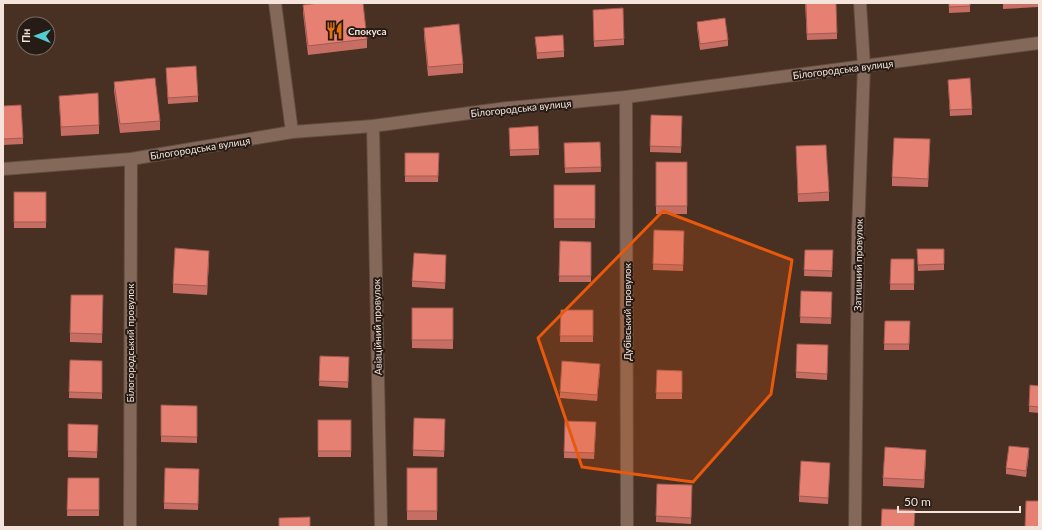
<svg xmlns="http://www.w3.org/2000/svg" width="1042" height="530" font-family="Lato,sans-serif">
<rect width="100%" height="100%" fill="#483022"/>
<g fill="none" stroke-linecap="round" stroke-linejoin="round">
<defs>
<g id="minor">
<path d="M275,3L292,132"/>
<path d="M626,97L627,527"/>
<path d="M373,126L381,527"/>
<path d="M3,169L131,159L292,132L373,126L507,108L626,97L1039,43"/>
<path d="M130,527L131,159"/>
<path d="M855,527L858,233L864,66L860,3"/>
</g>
</defs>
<!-- minor casing -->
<use href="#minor" stroke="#614c40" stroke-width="14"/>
<!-- minor -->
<use href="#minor" stroke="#846859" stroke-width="12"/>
</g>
<!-- wall -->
<g fill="#c66e63">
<path d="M805,3L837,33V39L807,40Z"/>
<path d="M949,3H970V12L949,13Z"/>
<path d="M1003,3H1038V7L1003,9Z"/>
<path d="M303,5L367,39V48L308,55L303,13Z"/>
<path d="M593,10L624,39V45L594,47Z"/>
<path d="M697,22L728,40V46L700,50L697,28Z"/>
<path d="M424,28L463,64V73L428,76L424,36Z"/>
<path d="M535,37L564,51V57L537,59Z"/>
<path d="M166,68L198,96V102L168,104Z"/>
<path d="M948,80L972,109V115L950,116Z"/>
<path d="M114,82L160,121V130L120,133L114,91Z"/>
<path d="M59,96L99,125V134L61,136Z"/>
<path d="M3,106L23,138V144L3,145Z"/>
<path d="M651,115L682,116L681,153L650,152Z"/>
<path d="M509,128L539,149V155L510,156Z"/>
<path d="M600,142L601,172L565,173L564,143Z"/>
<path d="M796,146L829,192V201L798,202Z"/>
<path d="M930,148L928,187L892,186V177Z"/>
<path d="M405,153H439L438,182H405Z"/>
<rect x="656" y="162" width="31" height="52"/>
<rect x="554" y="185" width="41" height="43"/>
<rect x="14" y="192" width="32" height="36"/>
<path d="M654,230L684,231L683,271L653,270Z"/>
<path d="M560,241L591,242V282H559Z"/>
<path d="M917,249H944V270L918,271Z"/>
<path d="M805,250H833L832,277L804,276Z"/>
<path d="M446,255L445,289L412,287V281Z"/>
<path d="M209,259L207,295L173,293V284Z"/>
<path d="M891,259H914V290H890Z"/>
<path d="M801,291L832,292L831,324L800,323Z"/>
<path d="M103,295L102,343L70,342V333Z"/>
<path d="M412,308H453V349L412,348Z"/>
<path d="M561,310H593V342H560Z"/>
<path d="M885,321H910L909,350H884Z"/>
<path d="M828,351L827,380L796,378V372Z"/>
<path d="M320,356L349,363L348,388L319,386Z"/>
<path d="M70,360L102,361V399L69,398Z"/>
<path d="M600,370L597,401L560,398V392Z"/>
<path d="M657,370L682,371V399H656Z"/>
<path d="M1030,385L1039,386V413L1029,412Z"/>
<path d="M161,405L197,406V443L161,442Z"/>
<path d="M414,418L445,419L444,457L413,456Z"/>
<rect x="318" y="420" width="33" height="37"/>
<path d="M68,424L98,425L97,458L68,457Z"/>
<path d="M596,428L594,459L564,458V452Z"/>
<path d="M1029,454L1026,477L1006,474V468Z"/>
<path d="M926,458L924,488L883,486V478Z"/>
<rect x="407" y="468" width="30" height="52"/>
<path d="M199,469L198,510L164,509V503Z"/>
<path d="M830,469L828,504L799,502V496Z"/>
<path d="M68,478H99V516H67Z"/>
<path d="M657,484L692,485L691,524L656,522Z"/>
</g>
<!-- shaded-wall -->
<g fill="#a15a50">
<path d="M209,251V259L207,295V286Z"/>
<path d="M600,364V370L597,401V395Z"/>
<path d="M1029,448V454L1026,477V471Z"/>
<path d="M926,450V458L924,488V480Z"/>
</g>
<!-- building -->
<g fill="#e68073" stroke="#a15a50">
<path d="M319,3H363L367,39L308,46L303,5Z"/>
<path d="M806,3H836L837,33L807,34Z"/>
<path d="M949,3H970V6L949,7Z"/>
<path d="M623,8L624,39L594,41L593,10Z"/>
<path d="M725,18L728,40L700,44L697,22Z"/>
<path d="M459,24L463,64L428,67L424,28Z"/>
<path d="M563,35L564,51L537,53L535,37Z"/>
<path d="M196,66L198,96L168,98L166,68Z"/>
<path d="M155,78L160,121L120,124L114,82Z"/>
<path d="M970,78L972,109L950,110L948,80Z"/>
<path d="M98,93L99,125L61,127L59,96Z"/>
<path d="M21,105L23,138L3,139V106Z"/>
<path d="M651,115L682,116L681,147L650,146Z"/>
<path d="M538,126L539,149L510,150L509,128Z"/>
<path d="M894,138L930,139L928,179L892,177Z"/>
<path d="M600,142L601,167L565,168L564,143Z"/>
<path d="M826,145L829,192L798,194L796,146Z"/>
<path d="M405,153H439L438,176H405Z"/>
<rect x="656" y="162" width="31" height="44"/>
<rect x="554" y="185" width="41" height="34"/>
<rect x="14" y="192" width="32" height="30"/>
<path d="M654,230L684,231L683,265L653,264Z"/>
<path d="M560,241L591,242V276H559Z"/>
<path d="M175,248L209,251L207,286L173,284Z"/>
<path d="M917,249H944V264L918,265Z"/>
<path d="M805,250H833L832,271L804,270Z"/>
<path d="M414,253L446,255L445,283L412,281Z"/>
<path d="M891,259H914V284H890Z"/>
<path d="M801,291L832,292L831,318L800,317Z"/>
<path d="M71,295H103L102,334L70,333Z"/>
<rect x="412" y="308" width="41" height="32"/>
<path d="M561,310H593V336H560Z"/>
<path d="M885,321H910L909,344H884Z"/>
<path d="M797,344L828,345L827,374L796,372Z"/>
<path d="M320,356L349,357L348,382L319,381Z"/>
<path d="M70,360L102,361V393L69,392Z"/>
<path d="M562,361L600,364L597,395L560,392Z"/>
<path d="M657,370L682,371V393H656Z"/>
<path d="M1030,385L1039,386V407L1029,406Z"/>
<path d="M161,405L197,406V437L161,436Z"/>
<path d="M414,418L445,419L444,451L413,450Z"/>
<rect x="318" y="420" width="33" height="31"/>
<path d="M565,421L596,422L594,453L564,452Z"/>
<path d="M68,424L98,425L97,452L68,451Z"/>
<path d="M1009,446L1029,448L1026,471L1006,468Z"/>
<path d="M885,447L926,450L924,480L883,478Z"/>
<path d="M801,461L830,463L828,498L799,496Z"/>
<path d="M165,468L199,469L198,504L164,503Z"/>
<rect x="407" y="468" width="30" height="43"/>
<path d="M68,478H99V510H67Z"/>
<path d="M657,484L692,485L691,518L656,516Z"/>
<path d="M1026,501H1039V527H1025Z"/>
<path d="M882,509L915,510L914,527H881Z"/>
<path d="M310,517V527H279V518Z"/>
</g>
<!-- marked area -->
<path fill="#e8590c" fill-opacity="0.2" stroke="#e8590c" stroke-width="3" stroke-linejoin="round" d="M663,211L792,260L771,394L693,482L582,467L538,338Z"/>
<!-- icons -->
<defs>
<symbol id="restaurant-bare" viewBox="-9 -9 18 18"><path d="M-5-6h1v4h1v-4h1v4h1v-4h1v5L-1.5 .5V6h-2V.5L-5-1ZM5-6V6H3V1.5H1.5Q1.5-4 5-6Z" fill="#e8710a" stroke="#261b15" stroke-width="2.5" paint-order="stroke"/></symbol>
</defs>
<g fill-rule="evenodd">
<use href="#restaurant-bare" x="322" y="18" width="25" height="25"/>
</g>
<g text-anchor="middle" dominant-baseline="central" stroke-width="4" stroke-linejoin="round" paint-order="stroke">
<!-- poi labels -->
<g font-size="10" font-weight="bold" fill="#f4e4db" stroke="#261b15" text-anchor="start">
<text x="348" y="31">Спокуса</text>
</g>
<!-- street labels -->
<g font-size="10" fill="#f4e4db" stroke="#261b15">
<text transform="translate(843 69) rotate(-7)">Білогородська вулиця</text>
<text transform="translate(521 108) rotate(-6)">Білогородська вулиця</text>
<text transform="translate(200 148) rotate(-9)">Білогородська вулиця</text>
<text transform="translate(858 265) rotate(-89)">Затишний провулок</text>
<text transform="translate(627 312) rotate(-90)">Дубівський провулок</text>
<text transform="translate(377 327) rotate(-91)">Авіаційний провулок</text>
<text transform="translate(130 343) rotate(-90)">Білогородський провулок</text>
</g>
</g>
<!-- border -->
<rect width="1042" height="530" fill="none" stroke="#f4e4db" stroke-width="8"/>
<!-- north arrow -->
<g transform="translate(36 36) rotate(271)"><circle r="19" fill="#261b15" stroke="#786b64"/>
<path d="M0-3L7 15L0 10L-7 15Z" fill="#52cdd0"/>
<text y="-6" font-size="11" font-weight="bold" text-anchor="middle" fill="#f4e4db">Пн</text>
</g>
<!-- scale -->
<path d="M898 506v6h122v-6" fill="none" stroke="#f4e4db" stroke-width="2"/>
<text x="904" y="506" font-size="12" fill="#f4e4db" stroke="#261b15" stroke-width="3" paint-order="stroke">50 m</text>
</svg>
